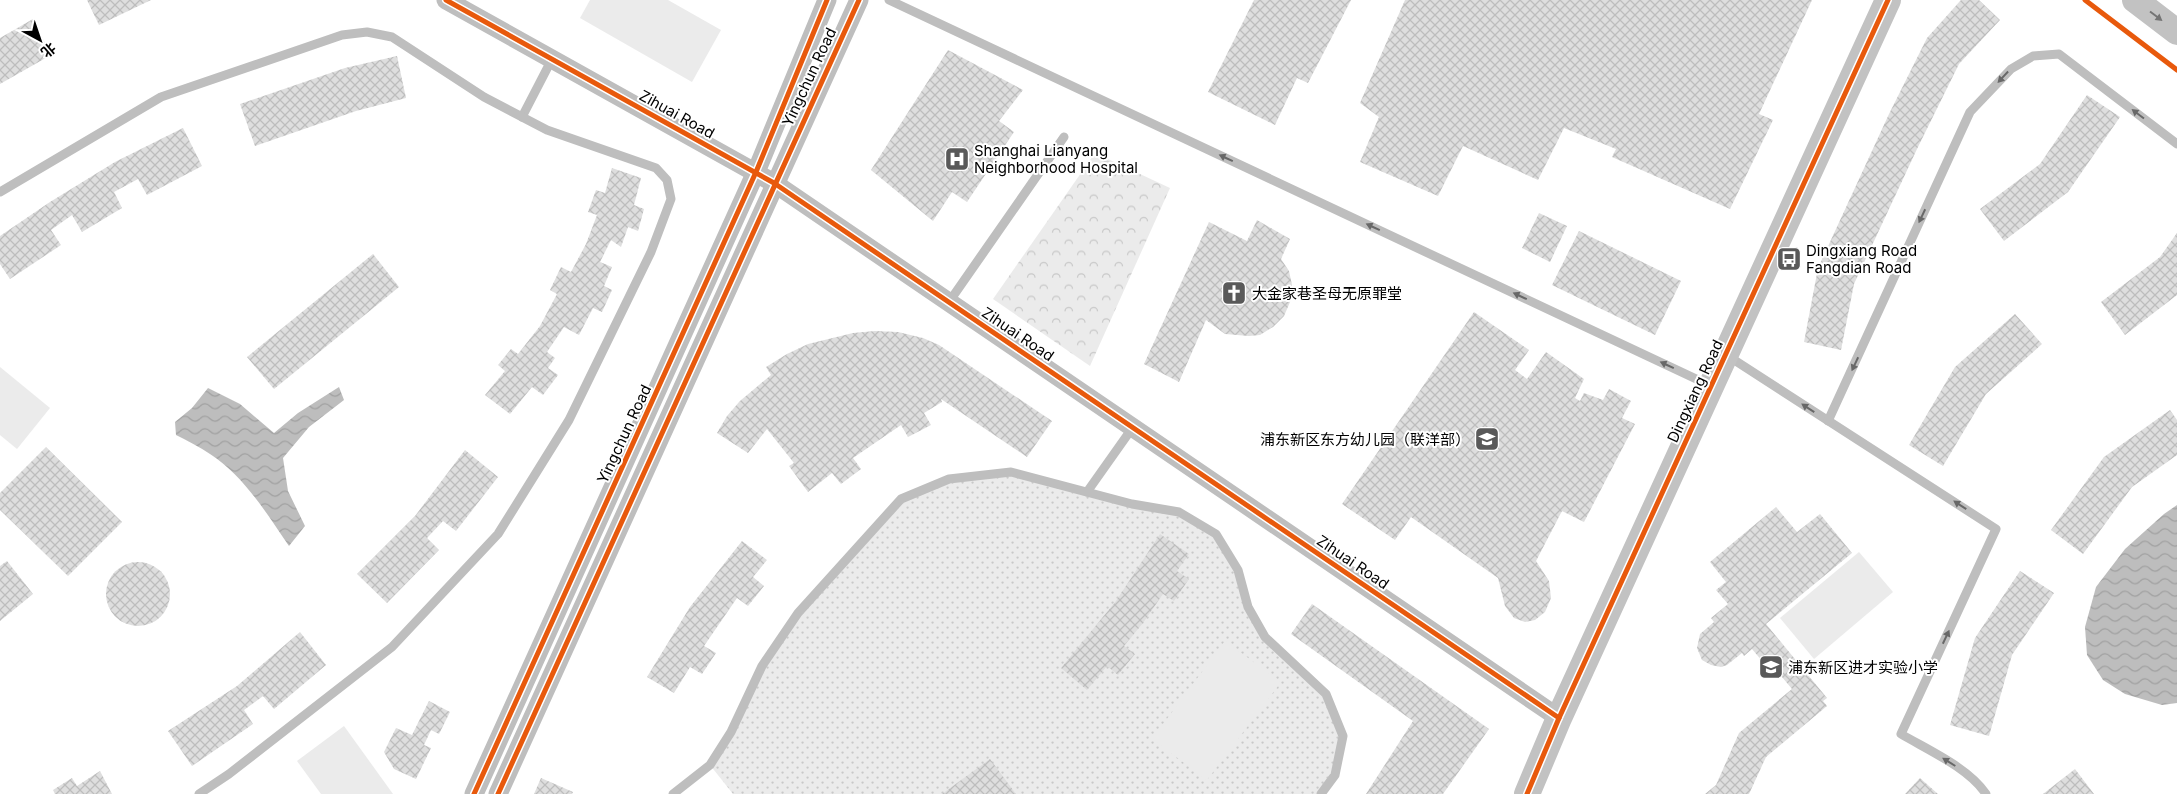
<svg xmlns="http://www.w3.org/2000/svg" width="2177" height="794" font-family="Inter,'Noto Sans SC',sans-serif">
<defs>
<pattern id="forest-crowns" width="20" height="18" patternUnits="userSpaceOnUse" patternTransform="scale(1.25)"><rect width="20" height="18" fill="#ebebeb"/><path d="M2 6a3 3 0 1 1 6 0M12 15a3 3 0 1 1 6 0" fill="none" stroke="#c8c8c8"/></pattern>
<pattern id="garden-dots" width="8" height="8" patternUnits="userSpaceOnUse" patternTransform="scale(1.25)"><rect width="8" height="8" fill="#ebebeb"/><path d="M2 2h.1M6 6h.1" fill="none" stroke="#c8c8c8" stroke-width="1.8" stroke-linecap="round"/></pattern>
<pattern id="water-waves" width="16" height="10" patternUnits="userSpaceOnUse" patternTransform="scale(1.25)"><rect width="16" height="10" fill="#bdbdbd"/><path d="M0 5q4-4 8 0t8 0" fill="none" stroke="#a1a1a1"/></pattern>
<pattern id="building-cross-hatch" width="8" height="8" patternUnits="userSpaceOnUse" patternTransform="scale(1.25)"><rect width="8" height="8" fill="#dedede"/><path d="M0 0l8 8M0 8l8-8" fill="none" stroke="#bdbdbd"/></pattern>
</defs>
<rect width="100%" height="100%" fill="#fff"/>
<!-- forest -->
<path fill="url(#forest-crowns)" d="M1095,153L1170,188L1090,366L993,299Z"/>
<!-- garden -->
<path fill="url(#garden-dots)" d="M1011,472L1179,512L1216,534L1238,570L1248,607L1265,637L1326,694L1343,736L1335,775L1321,794H733L710,765L762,666L798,613L901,499L949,479Z"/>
<!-- pitch -->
<g fill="#ebebeb">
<path d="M590,0H668L721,30L692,82L580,18Z"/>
<path d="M0,367L50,408L17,449L0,435Z"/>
<path d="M1859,552L1893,592L1814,659L1780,618Z"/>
<path d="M1225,641L1281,682L1207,780L1152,739Z"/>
<path d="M344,726L393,794H321L297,761Z"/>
</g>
<!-- water -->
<g fill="url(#water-waves)">
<path d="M339,387L344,400L309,427L283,458L288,491L305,526L289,546C267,514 244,476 210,454C200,447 188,441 176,435L175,422L192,408L208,388L240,404L274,433L298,413Z"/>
<path d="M2177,505V703L2162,705L2125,694L2103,680L2087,655L2085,627L2096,587L2125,549L2164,514Z"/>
</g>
<!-- building -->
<g fill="url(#building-cross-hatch)">
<path d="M87,0H151L99,25Z"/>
<path d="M1254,0H1351L1308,83L1297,78L1275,125L1208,92Z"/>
<path d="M1405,0H1812L1759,114L1773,120L1730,209L1612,157L1616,149L1564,128L1538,180L1463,146L1438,196L1360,162L1379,117L1360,103Z"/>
<path d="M1961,0H1979L2000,20L1959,64L1917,149L1854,284L1841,350L1804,342L1818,268L1889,114L1927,38Z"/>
<path d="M33,19L51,55L0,84V38Z"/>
<path d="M948,50L1023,90L999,121L1014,132L967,202L952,192L933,221L871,170Z"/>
<path d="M397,56L406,98L356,111L255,146L240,104L345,68Z"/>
<path d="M2087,95L2120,117L2068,192L2004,241L1980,209L2040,164Z"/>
<path d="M183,128L202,166L147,195L138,179L114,192L122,208L82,232L72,215L51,230L61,245L10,279L0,264V236L50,202L115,162Z"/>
<path d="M612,168L641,178L634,205L644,209L638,231L628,227L621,247L611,240L600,262L612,267L604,286L612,290L602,312L593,308L579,335L564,327L547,352L555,358L548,368L558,375L543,395L532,387L510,414L485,395L505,371L498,365L511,349L518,354L540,326L557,294L550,290L561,267L571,272L586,244L597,215L588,212L596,190L605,193Z"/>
<path d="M1539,213L1567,226L1550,262L1522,248Z"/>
<path d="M1257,220L1290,239L1281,259L1289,271L1292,285L1290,302L1284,316L1273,327L1260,335L1249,336L1225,334L1206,320L1179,382L1144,364L1209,222L1247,241Z"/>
<path d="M1579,231L1681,281L1655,335L1552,285Z"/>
<path d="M2177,233V295L2125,335L2101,302L2160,257Z"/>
<path d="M373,254L399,287L274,389L247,357Z"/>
<path d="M1474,312L1529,350L1515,370L1527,379L1546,352L1584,379L1575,398L1580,401L1584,393L1603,400L1609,389L1631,401L1622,418L1635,424L1584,522L1562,511L1536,561L1549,581L1551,598L1545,612L1535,620L1525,622L1514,618L1505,606L1498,578L1411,517L1395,540L1342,504Z"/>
<path d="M2015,314L2042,344L1986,394L1943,466L1909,445L1955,367Z"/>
<path d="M875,331L898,332L923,338L939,345L1052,421L1027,457L941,399L942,402L924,413L931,425L908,437L901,425L853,458L861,469L841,484L832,473L808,492L789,466L794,463L767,429L748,453L717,433L727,416L740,401L771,375L766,367L787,354L808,344L853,333Z"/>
<path d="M2170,410L2177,420V455L2132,487L2083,554L2051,530L2104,457Z"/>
<path d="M46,447L122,522L68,576L0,510V493Z"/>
<path d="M465,450L498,477L456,531L443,521L427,538L439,550L387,603L357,574L415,516Z"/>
<path d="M1776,507L1797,532L1820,514L1852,553L1766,624L1827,698L1823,701L1827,706L1766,757L1749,794H1705L1716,785L1739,733L1792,689L1772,665L1768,668L1752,649L1744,656L1742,653L1727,665L1721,667L1711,665L1702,660L1697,648L1700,634L1714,622L1711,618L1728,604L1716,590L1726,582L1710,562Z"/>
<path d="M1160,534L1189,554L1177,571L1189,579L1174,601L1163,594L1143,623L1124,646L1135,654L1118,675L1107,666L1087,690L1061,668L1116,601Z"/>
<path d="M742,541L767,560L753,577L764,586L748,606L737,598L704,646L716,653L702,674L690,667L674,693L647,677L690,607Z"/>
<path d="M7,561L33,594L0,621V566Z"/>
<circle cx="138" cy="594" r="32"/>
<path d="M2020,571L2054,593L2012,655L1989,736L1950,725L1975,638Z"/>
<path d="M1312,604L1489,729L1443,794H1366L1413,721L1291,634Z"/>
<path d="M300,632L326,665L274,709L263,696L244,710L253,724L192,766L168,731L237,686Z"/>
<path d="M429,701L450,712L439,734L431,730L424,745L431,748L416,779L394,769L384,752L396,728L412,735Z"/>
<path d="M990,759L1016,794H942Z"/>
<path d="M2075,769L2094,794H2043Z"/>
<path d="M100,771L112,794H55L53,790L72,778L77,786Z"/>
<path d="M541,778L573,792L572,794H534Z"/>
<path d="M1920,778L1938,794H1905Z"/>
</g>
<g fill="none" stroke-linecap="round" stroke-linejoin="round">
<!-- lane -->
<g stroke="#bebebe" stroke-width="9">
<path d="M889,0L1709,385"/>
<path d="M522,117L552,59"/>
<path d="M0,192L161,97L342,35L367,32L392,37L484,97L547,130L656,168L667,180L671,199L651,252L569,420L498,534L392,647L229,774L199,794"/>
<path d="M949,302L1064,137"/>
<path d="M1728,356L1996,529L1901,734C1928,750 1969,768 1986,794"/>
<path d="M1828,421L1970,112L2011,69L2033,56L2059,54L2177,144"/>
<path d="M1087,492L1133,427"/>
<path d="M673,794L710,765L731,732L762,666L798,613L901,499L949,479L1011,472L1132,504L1179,512L1216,534L1238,570L1248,607L1265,637L1326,694L1343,736L1335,775L1321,794"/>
</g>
<!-- street -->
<g stroke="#bebebe" stroke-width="19">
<path d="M446,0L774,183L1559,718"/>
<path d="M474,794L756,172L827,0"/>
<path d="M498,794L859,0"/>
</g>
<!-- secondary -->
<g stroke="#c2c2c2" stroke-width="26">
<path d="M2135,0L2177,32"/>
<path d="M1527,794L1559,718L1888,0"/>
</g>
<defs>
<g id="cycleway">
<path d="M446,0L774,183L1559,718"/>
<path d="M2085,0L2177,70"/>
<path d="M474,794L756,172L827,0"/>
<path d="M498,794L859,0"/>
<path d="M1527,794L1559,718L1888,0"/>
</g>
</defs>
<!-- cycleway casing -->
<use href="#cycleway" stroke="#fff" stroke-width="8"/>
<!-- cycleway -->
<use href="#cycleway" stroke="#e8590c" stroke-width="5"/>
</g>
<!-- one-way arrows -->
<defs><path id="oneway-solid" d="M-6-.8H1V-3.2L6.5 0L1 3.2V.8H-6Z" transform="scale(1.25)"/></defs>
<use fill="#747474" href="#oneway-solid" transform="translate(2156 16) rotate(37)"/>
<g fill="#686868">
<use href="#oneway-solid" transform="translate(2003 77) rotate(133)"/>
<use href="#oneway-solid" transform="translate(2138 114) rotate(-143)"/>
<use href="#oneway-solid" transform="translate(1226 158) rotate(-155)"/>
<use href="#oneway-solid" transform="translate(1922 216) rotate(115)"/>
<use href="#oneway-solid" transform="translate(1373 227) rotate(-155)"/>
<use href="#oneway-solid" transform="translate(1520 296) rotate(-155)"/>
<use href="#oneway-solid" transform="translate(1855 364) rotate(115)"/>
<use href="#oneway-solid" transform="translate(1667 365) rotate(-155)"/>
<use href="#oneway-solid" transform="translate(1808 408) rotate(-147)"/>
<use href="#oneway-solid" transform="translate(1960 505) rotate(-147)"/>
<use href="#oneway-solid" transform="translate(1946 637) rotate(-65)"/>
<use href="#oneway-solid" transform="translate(1949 762) rotate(-148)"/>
</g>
<!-- icons -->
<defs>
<symbol id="hospital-square" viewBox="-11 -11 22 22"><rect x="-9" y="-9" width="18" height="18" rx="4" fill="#595959" stroke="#fff"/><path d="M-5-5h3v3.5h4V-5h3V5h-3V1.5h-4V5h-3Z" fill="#fff"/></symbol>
<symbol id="bus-square" viewBox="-11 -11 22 22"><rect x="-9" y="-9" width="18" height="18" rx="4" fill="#595959" stroke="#fff"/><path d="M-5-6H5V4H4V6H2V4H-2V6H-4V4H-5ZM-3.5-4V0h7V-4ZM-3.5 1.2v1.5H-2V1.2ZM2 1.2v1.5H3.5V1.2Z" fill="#fff"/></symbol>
<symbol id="church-square" viewBox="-11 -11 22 22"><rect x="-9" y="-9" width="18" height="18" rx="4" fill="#595959" stroke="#fff"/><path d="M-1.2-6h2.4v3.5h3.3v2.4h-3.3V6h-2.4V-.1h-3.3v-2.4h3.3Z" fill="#fff"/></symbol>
<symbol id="school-square" viewBox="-11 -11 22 22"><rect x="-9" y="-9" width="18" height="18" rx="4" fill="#595959" stroke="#fff"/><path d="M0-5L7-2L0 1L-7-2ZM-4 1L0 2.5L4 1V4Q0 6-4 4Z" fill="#fff"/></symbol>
</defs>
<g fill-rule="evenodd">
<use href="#hospital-square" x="943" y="145" width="28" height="28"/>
<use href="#bus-square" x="1775" y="245" width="28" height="28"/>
<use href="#church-square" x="1220" y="279" width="28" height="28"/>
<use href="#school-square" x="1473" y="425" width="28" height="28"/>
<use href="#school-square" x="1757" y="653" width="28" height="28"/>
</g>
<g text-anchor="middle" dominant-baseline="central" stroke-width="4" stroke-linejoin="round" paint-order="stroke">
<!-- street labels -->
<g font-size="15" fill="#000" stroke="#fff">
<text transform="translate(809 77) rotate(-65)">Yingchun Road</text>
<text transform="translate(677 114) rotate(29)">Zihuai Road</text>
<text transform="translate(1018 334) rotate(34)">Zihuai Road</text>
<text transform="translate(1695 391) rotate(-65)">Dingxiang Road</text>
<text transform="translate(624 434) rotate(-65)">Yingchun Road</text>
<text transform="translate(1353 562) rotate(34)">Zihuai Road</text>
</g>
<!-- poi labels -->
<g font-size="15" fill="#000" stroke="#fff" text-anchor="start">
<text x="974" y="150">Shanghai Lianyang<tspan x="974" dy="17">Neighborhood Hospital</tspan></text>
<text x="1806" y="250">Dingxiang Road<tspan x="1806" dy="17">Fangdian Road</tspan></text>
<text x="1252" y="293">大金家巷圣母无原罪堂</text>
<text x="1470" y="439" text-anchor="end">浦东新区东方幼儿园（联洋部）</text>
<text x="1788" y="667">浦东新区进才实验小学</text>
</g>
</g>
<!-- north arrow -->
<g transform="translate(40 40) rotate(140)" stroke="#ffffff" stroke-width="4" paint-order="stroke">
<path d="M0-4L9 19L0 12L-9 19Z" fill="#000000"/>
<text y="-8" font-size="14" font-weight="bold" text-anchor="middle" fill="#000000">北</text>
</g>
</svg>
